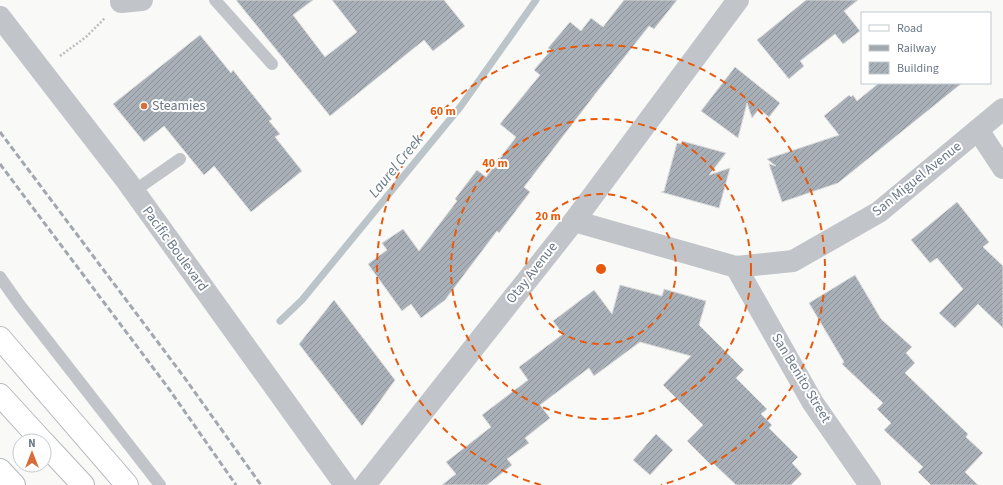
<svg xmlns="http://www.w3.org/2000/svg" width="1003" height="485" font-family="'Source Sans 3',sans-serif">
<defs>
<pattern id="building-hatch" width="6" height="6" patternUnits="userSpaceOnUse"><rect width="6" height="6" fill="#a8afb7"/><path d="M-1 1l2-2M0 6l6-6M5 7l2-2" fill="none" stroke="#8d939a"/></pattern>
</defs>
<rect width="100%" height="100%" fill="#f9f9f8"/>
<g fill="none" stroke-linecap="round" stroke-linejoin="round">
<!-- stream -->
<path stroke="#bbc4c9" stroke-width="7" d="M280,321L302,300L461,106L536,0"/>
</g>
<!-- building -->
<g fill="url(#building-hatch)" stroke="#dbdbda">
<path d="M236,0H313L293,15L325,57L357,32L332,0H444L465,26L433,51L424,40L330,116Z"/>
<path d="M624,0H677L654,29L649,26L596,93L524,187L530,192L499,233L497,231L445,300L421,318L411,304L402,311L368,264L387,250L382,243L403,229L419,251L457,201L455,199L477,170L486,177L516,137L500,124L540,75L534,70L551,50L548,48L570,22L581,31L591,18L603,27Z"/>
<path d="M806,0H858L844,11L860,31L843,44L835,34L800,61L804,66L789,79L757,40Z"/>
<path d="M200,35L231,73L233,70L272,119L269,121L280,134L275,137L302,171L251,212L214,166L204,175L164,126L144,142L113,104Z"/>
<path d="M735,67L780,103L769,117L759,109L752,118L747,103L738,138L701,111Z"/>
<path d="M879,83H962L838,183L782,202L769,164L776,166L767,159L839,135L824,116L849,95L851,97L853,95L857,101Z"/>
<path d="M682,141L726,153L709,175L730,168L719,208L661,192L664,191L677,143L681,144Z"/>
<path d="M957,202L989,242L983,247L1003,266V328L978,304L955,328L939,313L963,289L937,258L930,263L911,240Z"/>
<path d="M855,275L881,319L912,347L906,353L915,363L905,373L968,434L966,437L983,453L965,472L978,485H931L918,472L923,467L884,430L891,423L877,409L883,403L842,364L844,362L809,303Z"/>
<path d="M620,285L662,296L664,289L706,301L699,325L744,370L736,378L767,409L761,414L772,425L769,428L798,457L792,463L802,474L791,485H736L713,463L711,465L687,441L703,425L663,385L691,356L640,342L594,376L589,368L540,405L550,418L525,438L529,443L507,459L512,465L487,485H442L456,474L446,462L491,427L482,415L528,380L519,367L563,334L553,321L594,290L612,314Z"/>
<path d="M334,300L395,380L362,426L299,344Z"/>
<path d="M656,434L673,450L650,475L633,460Z"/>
</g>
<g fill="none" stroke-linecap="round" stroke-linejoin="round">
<defs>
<g id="primary">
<path d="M0,338L127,485"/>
<path d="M0,395L42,441"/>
<path d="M44,443L83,485"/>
<path d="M0,470L14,485"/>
</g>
</defs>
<!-- primary casing -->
<use href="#primary" stroke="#b5b9be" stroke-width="24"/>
<!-- path -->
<path stroke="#bcbec1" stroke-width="2.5" stroke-dasharray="2 2" stroke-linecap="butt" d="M60,56L86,37L105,18"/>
<!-- service -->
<g stroke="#c1c5c9" stroke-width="12">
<path d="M215,0L272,64"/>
<path d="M134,191L180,159"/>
<path d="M0,277L19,304L160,485"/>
</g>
<!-- minor -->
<g stroke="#c1c5c9" stroke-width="22">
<path d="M121,2L142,0"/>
<path d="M978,130L1003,168"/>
<path d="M574,221L736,267L793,261L879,212L1003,109"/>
<path d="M736,267L813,403L870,485"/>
<path d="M365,485L574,221L738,0"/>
</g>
<!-- tertiary -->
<path stroke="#c1c5c9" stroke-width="22" d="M0,17L126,180L345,485"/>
<!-- primary -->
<use href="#primary" stroke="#fff" stroke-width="22"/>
<!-- rail -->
<g stroke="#a3a8af" stroke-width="3" stroke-dasharray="6 3" stroke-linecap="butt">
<path d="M0,132L184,377L261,485"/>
<path d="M0,164L169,389L236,485"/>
</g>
</g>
<!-- distance rings -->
<g fill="none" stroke="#e8590c" stroke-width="2" stroke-dasharray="7 5">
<circle cx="601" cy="269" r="75"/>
<circle cx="601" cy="269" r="150"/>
<path d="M541 485A224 224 0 1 1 661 485"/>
</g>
<!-- markers -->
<circle fill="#d96d38" stroke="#fff" stroke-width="1.5" cx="144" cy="106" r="4"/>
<g text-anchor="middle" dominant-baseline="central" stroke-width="4" stroke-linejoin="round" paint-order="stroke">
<!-- poi labels -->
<g font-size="14" fill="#6a7787" stroke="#fff" text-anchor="start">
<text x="152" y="106">Steamies</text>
</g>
<!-- street labels -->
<g font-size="14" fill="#6a7787" stroke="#fff">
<text transform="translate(917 179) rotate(-39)">San Miguel Avenue</text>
<text transform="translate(175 249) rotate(54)">Pacific Boulevard</text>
<text transform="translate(532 273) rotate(-52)">Otay Avenue</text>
<text transform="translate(801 378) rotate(59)">San Benito Street</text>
</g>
<!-- water labels -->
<g font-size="15" font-style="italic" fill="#677781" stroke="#fff">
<text transform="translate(396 166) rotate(-51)">Laurel Creek</text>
</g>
</g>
<circle cx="601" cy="269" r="6" fill="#e8590c" stroke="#fff" stroke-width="2"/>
<g font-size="12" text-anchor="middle" font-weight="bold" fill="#e8590c" stroke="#fff" stroke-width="4" stroke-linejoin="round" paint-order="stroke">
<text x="443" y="115">60 m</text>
<text x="495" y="167">40 m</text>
<text x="548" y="220">20 m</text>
</g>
<!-- legend -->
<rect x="861" y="12" width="130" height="72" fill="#ffffff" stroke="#c3c9cf"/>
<rect x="869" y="25" width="20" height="6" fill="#ffffff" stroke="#c3c9cf"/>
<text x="897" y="32" font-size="12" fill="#6a7787">Road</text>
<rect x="869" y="45" width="20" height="6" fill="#a3a8af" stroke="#c3c9cf"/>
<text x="897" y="52" font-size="12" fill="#6a7787">Railway</text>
<rect x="869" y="62" width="20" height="12" fill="url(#building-hatch)" stroke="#c3c9cf"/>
<text x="897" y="72" font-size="12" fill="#6a7787">Building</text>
<!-- north arrow -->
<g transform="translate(32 453)"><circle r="19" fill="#ffffff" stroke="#c3c9cf"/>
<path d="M0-3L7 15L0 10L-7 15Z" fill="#d96d38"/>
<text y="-6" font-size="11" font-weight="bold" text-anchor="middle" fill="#6a7787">N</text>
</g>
</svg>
